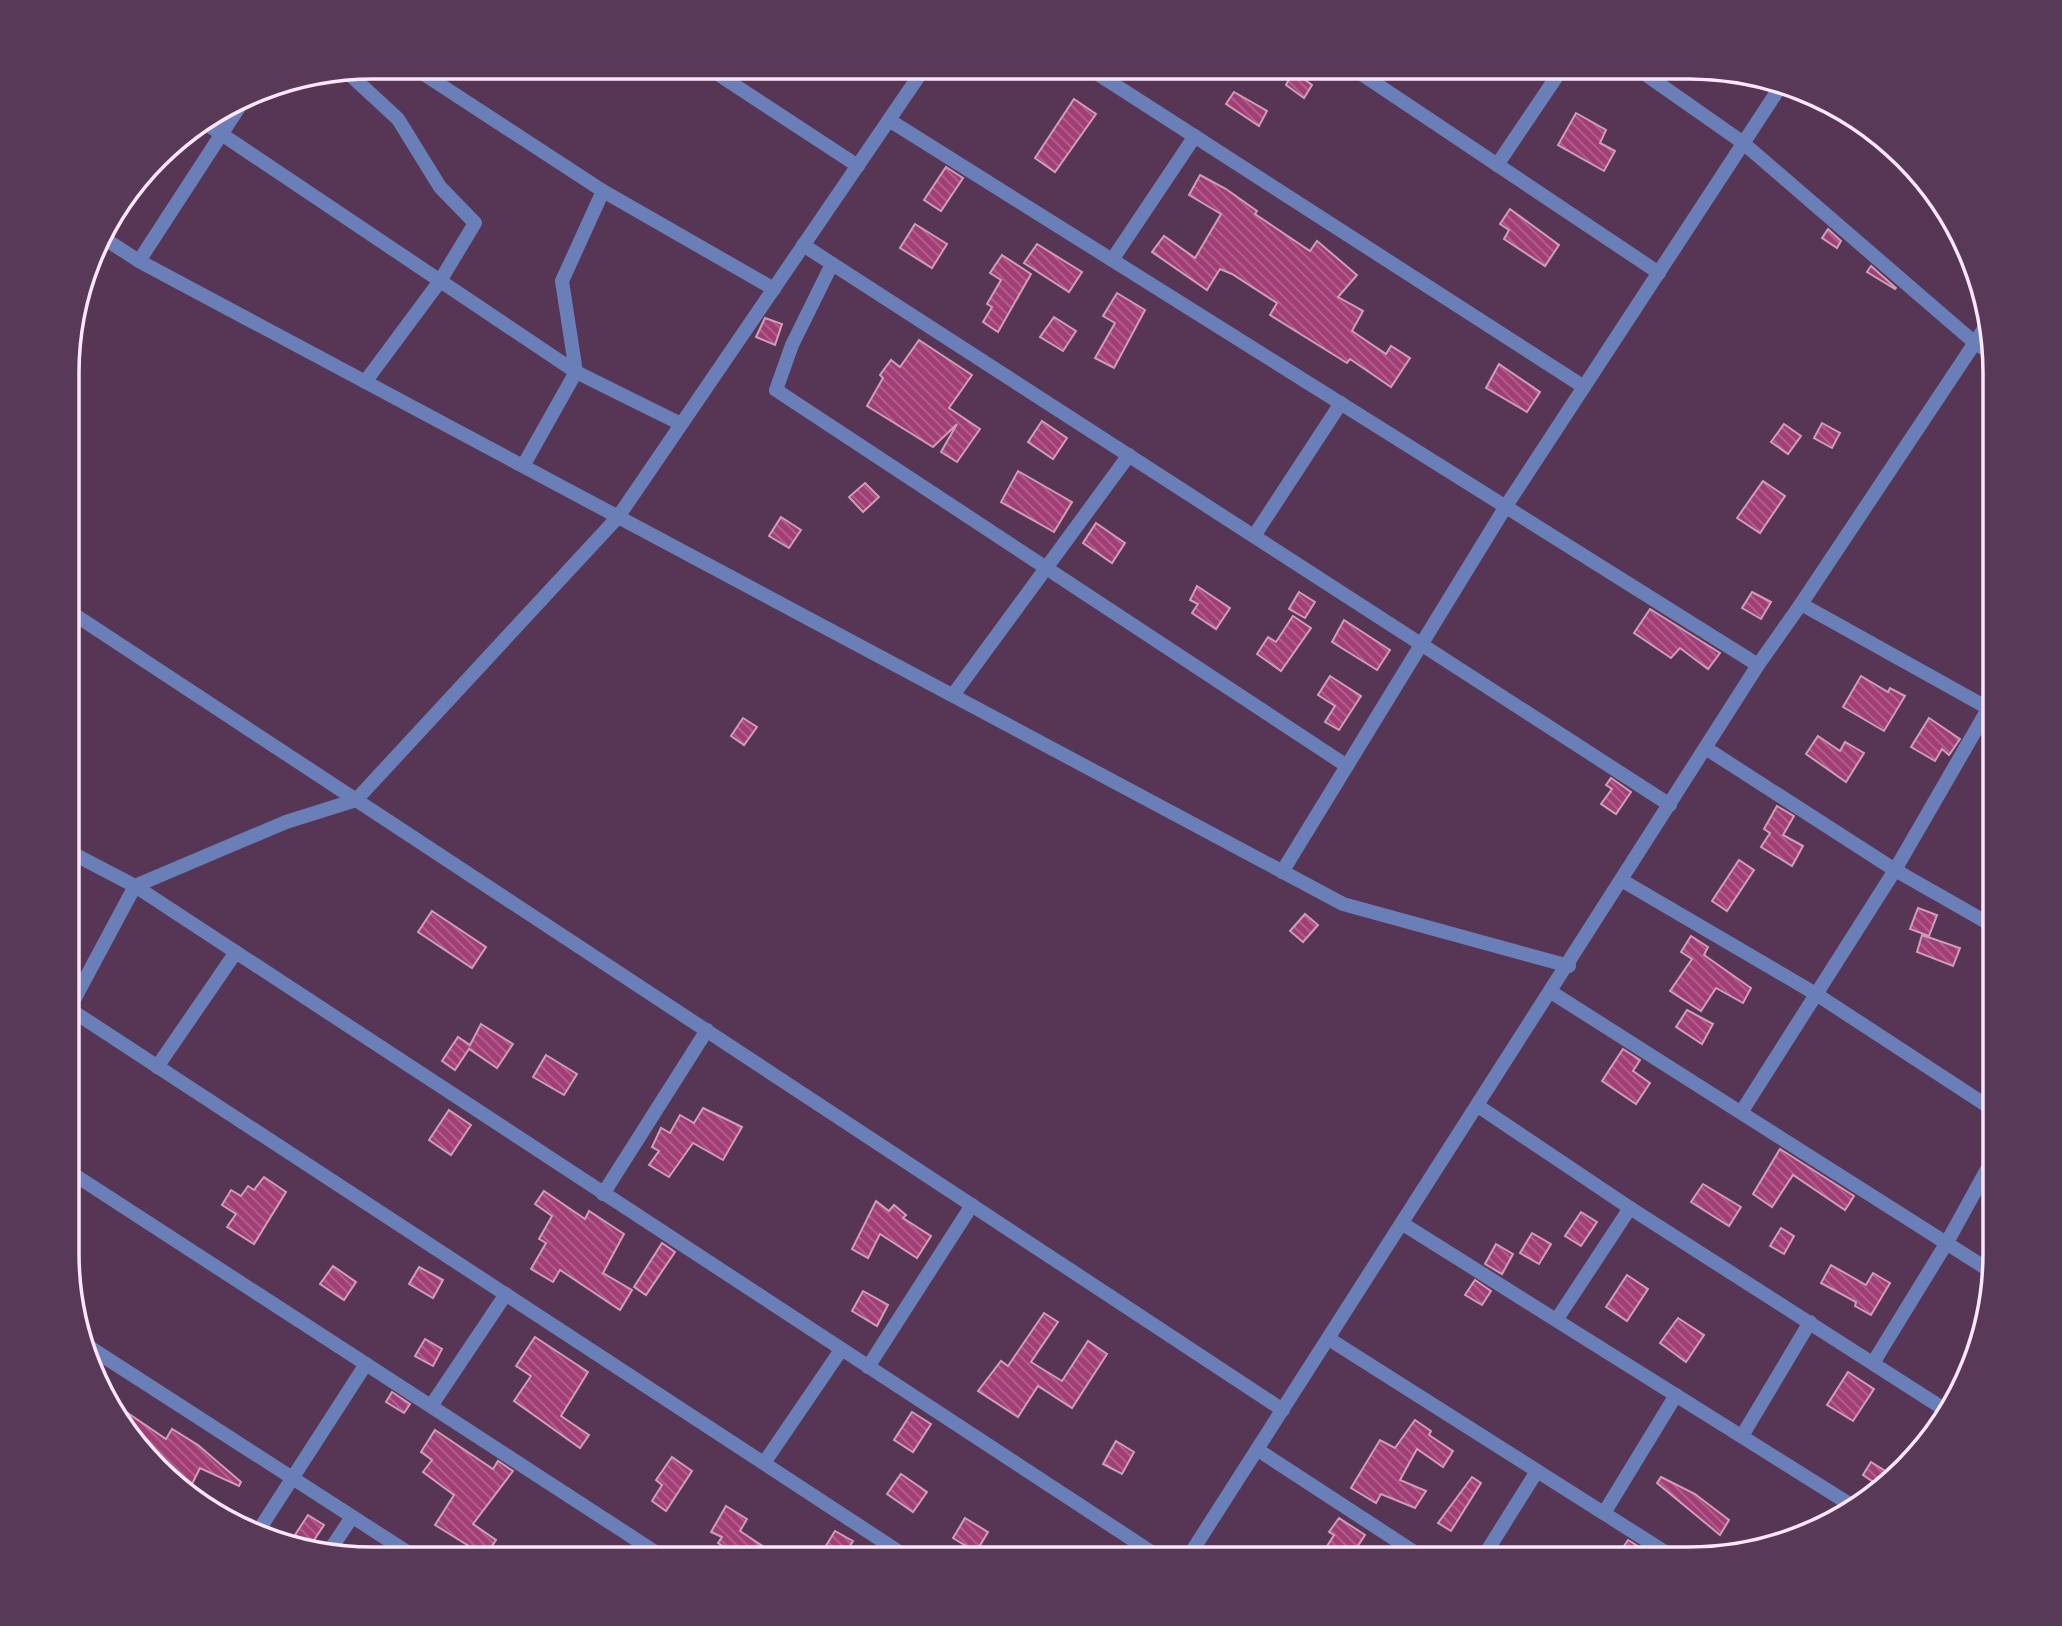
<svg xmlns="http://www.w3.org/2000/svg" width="2062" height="1626" font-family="Figtree,sans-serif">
<defs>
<pattern id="building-back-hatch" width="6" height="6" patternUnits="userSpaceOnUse" patternTransform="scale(1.75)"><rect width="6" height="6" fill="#a13e75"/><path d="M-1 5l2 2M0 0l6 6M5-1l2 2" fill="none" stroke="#b46390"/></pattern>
</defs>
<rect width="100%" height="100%" fill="#563555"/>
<!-- building -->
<g fill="url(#building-back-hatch)" stroke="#d09db6" stroke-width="2">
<path d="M1293,71L1312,85L1304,98L1286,85Z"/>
<path d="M1234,92L1267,111L1259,126L1226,104Z"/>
<path d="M1074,99L1096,114L1055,172L1035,158Z"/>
<path d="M1576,113L1606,130L1600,143L1615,151L1604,171L1558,145Z"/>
<path d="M946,167L963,178L941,211L924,200Z"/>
<path d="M1200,175L1226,189L1257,211L1255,214L1310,251L1317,241L1357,275L1338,297L1363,311L1352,331L1386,354L1391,346L1410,358L1391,387L1350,359L1347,363L1270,315L1277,303L1232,274L1220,269L1207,290L1152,252L1164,236L1195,258L1221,214L1189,195Z"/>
<path d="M1510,209L1559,245L1545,266L1504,239L1509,230L1500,224Z"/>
<path d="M915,224L947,244L932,268L900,248Z"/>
<path d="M1828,229L1841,241L1837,248L1822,238Z"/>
<path d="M1037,244L1082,272L1069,292L1024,263Z"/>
<path d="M1002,255L1031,274L998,332L983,322L992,307L987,304L1001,280L990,273Z"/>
<path d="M1871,266L1896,288L1895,289L1867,272Z"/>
<path d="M1117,293L1145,310L1114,368L1095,358L1115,323L1103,316Z"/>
<path d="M1054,317L1076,331L1063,351L1040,337Z"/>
<path d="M765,318L782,324L775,345L756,337Z"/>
<path d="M919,340L972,375L949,408L980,429L957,462L941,452L957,424L933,447L867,406L883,378L880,375L891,360L900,367Z"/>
<path d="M1499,364L1540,392L1527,412L1486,388Z"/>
<path d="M1042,421L1067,438L1053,459L1028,442Z"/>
<path d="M1822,423L1840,433L1832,448L1814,438Z"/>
<path d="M1784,424L1801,436L1788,454L1771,442Z"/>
<path d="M1018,471L1072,502L1054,532L1001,502Z"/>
<path d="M1763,481L1785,496L1760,533L1737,518Z"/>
<path d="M865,483L879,497L863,512L849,497Z"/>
<path d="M781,517L801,530L789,548L769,536Z"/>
<path d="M1096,523L1125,543L1112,563L1083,543Z"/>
<path d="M1197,586L1230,608L1216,629L1192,613L1198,604L1190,600Z"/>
<path d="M1299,592L1315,602L1305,618L1289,609Z"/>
<path d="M1752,592L1771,602L1761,619L1742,608Z"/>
<path d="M1650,609L1720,653L1708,669L1680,648L1671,658L1634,633Z"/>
<path d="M1293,616L1311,628L1281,671L1257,654L1268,637L1276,642Z"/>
<path d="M1344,620L1390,650L1377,670L1332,642Z"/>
<path d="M1330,676L1361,696L1339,730L1325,722L1335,706L1318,695Z"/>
<path d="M1861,676L1888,692L1890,688L1905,696L1884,731L1843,707Z"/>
<path d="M743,718L757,727L744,745L731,736Z"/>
<path d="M1929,718L1960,739L1949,755L1942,749L1935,761L1911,747Z"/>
<path d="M1818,736L1840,751L1845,742L1864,753L1846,782L1806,754Z"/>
<path d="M1611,778L1631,792L1616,814L1601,804L1612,789L1606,785Z"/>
<path d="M1777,806L1794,816L1783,835L1803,846L1792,866L1761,847L1770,833L1764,829Z"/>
<path d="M1739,860L1754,870L1727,911L1712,901Z"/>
<path d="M1918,908L1937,915L1929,936L1910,929Z"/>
<path d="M432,911L486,947L472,968L418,932Z"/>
<path d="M1305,914L1318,925L1303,942L1290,931Z"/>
<path d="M1922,935L1960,948L1953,966L1917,952Z"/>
<path d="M1691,936L1708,947L1704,955L1751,988L1743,1003L1716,988L1701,1011L1670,991L1692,959L1681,952Z"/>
<path d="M1687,1010L1713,1024L1702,1044L1676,1027Z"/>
<path d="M481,1024L513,1044L497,1068L469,1049L455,1070L442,1061L458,1037L470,1045Z"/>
<path d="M1623,1049L1640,1060L1633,1071L1650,1083L1636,1104L1602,1081Z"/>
<path d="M546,1055L577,1074L564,1095L533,1077Z"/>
<path d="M703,1108L742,1127L723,1160L693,1143L669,1177L649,1165L659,1151L652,1147L661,1128L670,1133L680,1115L694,1123Z"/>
<path d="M449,1110L471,1125L451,1155L429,1140Z"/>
<path d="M1780,1149L1854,1196L1845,1210L1793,1175L1772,1207L1753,1194Z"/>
<path d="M264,1177L286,1192L254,1244L227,1227L236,1214L222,1205L231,1190L241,1196L248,1186L254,1190Z"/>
<path d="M1703,1184L1741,1207L1729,1226L1691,1202Z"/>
<path d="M544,1191L585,1219L589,1211L624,1234L603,1273L632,1290L620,1310L560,1270L553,1282L531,1269L546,1243L539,1239L552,1216L535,1204Z"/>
<path d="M876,1201L889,1211L894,1205L906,1215L903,1218L931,1236L917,1258L880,1234L868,1258L852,1249Z"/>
<path d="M1581,1212L1597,1222L1581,1246L1565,1236Z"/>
<path d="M1781,1228L1794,1236L1784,1254L1770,1246Z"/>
<path d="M1532,1233L1551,1244L1539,1264L1520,1253Z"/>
<path d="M662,1243L675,1252L646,1295L634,1287Z"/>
<path d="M1496,1244L1513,1254L1502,1274L1485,1264Z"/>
<path d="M1831,1265L1866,1285L1873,1273L1890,1283L1871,1315L1855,1306L1856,1302L1821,1283Z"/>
<path d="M333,1266L356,1282L344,1300L320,1284Z"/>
<path d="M419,1267L443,1280L433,1298L409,1284Z"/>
<path d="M1627,1275L1648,1289L1627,1321L1606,1307Z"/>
<path d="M1475,1280L1491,1291L1482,1305L1465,1295Z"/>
<path d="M863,1291L888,1305L877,1326L852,1311Z"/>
<path d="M1044,1313L1058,1322L1031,1362L1062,1381L1088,1341L1107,1354L1072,1408L1038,1386L1018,1417L978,1391L1001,1361L1008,1366Z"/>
<path d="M1678,1318L1704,1335L1686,1362L1660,1343Z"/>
<path d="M535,1337L588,1372L561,1416L589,1435L580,1448L514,1401L531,1376L516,1366Z"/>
<path d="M425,1339L442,1349L433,1366L415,1356Z"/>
<path d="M1848,1372L1874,1389L1853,1421L1827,1405Z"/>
<path d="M392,1392L410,1404L404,1413L386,1402Z"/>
<path d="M113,1403L166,1439L172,1429L198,1445L241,1482L239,1486L200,1468L192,1484L148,1454L111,1405Z"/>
<path d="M912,1412L931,1424L913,1452L894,1440Z"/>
<path d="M1415,1420L1431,1431L1429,1435L1453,1451L1443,1467L1417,1449L1400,1480L1426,1491L1415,1508L1381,1494L1376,1503L1351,1488L1380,1440L1395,1448Z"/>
<path d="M435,1430L493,1469L498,1461L513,1471L473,1524L496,1540L485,1556L435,1525L454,1495L423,1472L432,1460L421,1452Z"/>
<path d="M1116,1441L1134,1452L1122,1474L1103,1464Z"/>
<path d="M672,1457L692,1471L666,1511L652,1501L662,1485L656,1480Z"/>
<path d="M1871,1462L1887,1472L1878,1485L1863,1475Z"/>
<path d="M901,1474L927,1492L913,1512L887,1494Z"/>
<path d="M1472,1477L1481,1483L1451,1531L1438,1523Z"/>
<path d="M1661,1477L1695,1494L1729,1520L1720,1535L1657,1483Z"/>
<path d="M726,1506L747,1519L740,1531L764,1547L756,1559H743L718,1543L722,1537L711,1532Z"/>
<path d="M308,1515L324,1525L308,1549L289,1544Z"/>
<path d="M965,1518L988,1532L976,1552L953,1538Z"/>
<path d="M1339,1518L1365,1535L1349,1559H1319L1334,1535L1329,1532Z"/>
<path d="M835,1531L853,1541L842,1559H829L821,1554Z"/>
<path d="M1628,1540L1646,1551L1641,1559H1615Z"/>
</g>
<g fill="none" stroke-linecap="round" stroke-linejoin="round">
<!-- minor -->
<g stroke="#6a7eb8" stroke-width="14">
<path d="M413,67L603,191L774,289"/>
<path d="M707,67L858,166"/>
<path d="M1087,67L1584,387"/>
<path d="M1351,67L1659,273"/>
<path d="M1635,67L1742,142L1975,343L1992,353"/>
<path d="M346,71L398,119L440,187L475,223L440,281L365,382"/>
<path d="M889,120L1758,665"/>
<path d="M205,123L576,372L681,424"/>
<path d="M1497,165L1563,67"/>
<path d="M102,237L139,261L1343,904L1569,966"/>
<path d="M803,245L1670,805"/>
<path d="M1112,260L1195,136"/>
<path d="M139,261L243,101"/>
<path d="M832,264L792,345L776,390L1347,766"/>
<path d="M1986,326L1801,604L1995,712"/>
<path d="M523,466L576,372L562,281L603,191"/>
<path d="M1254,536L1341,403"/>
<path d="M953,695L1129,455"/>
<path d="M1707,749L1895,870L1995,927"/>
<path d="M68,851L135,886L1162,1559"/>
<path d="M1282,872L1506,506L1782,84"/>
<path d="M1623,881L1816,994L1995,1111"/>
<path d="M1551,992L1995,1274"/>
<path d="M68,1008L910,1559"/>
<path d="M69,1009L135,886L286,822L356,800L618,517L925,67"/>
<path d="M157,1067L236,952"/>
<path d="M1478,1106L1630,1208L1947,1411"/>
<path d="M1742,1111L1895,870L1988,709"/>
<path d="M67,1170L666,1559"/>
<path d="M603,1194L707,1030"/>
<path d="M1403,1224L1851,1505"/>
<path d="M1557,1319L1630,1208"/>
<path d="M1329,1339L1676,1559"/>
<path d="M86,1345L418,1559"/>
<path d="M1873,1363L1946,1244L1995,1155"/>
<path d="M868,1367L972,1205"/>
<path d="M431,1406L506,1294"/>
<path d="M1742,1436L1810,1322"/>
<path d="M1258,1450L1425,1559"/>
<path d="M764,1463L841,1350"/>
<path d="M1604,1513L1676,1395"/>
<path d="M255,1536L366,1364"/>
<path d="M328,1553L352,1517"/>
<path d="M1482,1559L1537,1471"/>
</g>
<!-- tertiary -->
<g stroke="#6a7eb8" stroke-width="14">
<path d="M69,611L1283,1410"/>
<path d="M1187,1559L1758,665L1801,604"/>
</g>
</g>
<!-- crop -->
<path d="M0 0H2062V1626H0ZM373 79H1689A294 294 0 0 1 1983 373V1253A294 294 0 0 1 1689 1547H373A294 294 0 0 1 79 1253V373A294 294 0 0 1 373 79Z" fill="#593958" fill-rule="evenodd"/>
<path fill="none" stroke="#fbe6fa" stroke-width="3.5" d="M373 79H1689A294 294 0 0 1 1983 373V1253A294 294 0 0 1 1689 1547H373A294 294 0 0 1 79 1253V373A294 294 0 0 1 373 79Z"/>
</svg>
